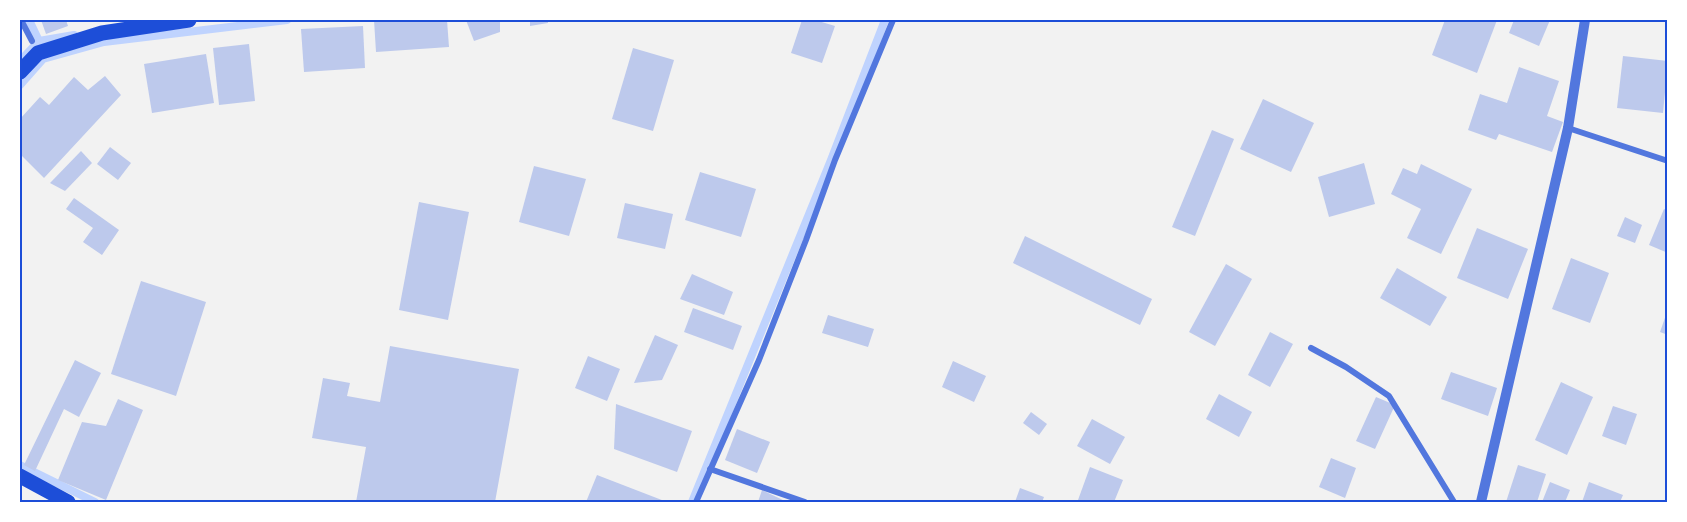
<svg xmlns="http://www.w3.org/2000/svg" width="1687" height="522" font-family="'Work Sans',sans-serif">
<rect width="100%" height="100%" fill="#f2f2f2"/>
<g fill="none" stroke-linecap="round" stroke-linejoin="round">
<!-- stream -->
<g stroke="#bfd3fe" stroke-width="8">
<path d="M29,20L39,41"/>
<path d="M20,61L39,41L74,35"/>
<path d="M20,85L43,59L104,42L287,20"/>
<path d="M20,465L95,502"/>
<path d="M692,502L831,160L885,20"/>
</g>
</g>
<!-- building -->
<g fill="#bdc9ec">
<path d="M41,20H66L68,26L46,34Z"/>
<rect x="84" y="20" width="45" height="2"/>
<path d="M374,20H447L449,47L376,52Z"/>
<path d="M466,20H500V32L474,41Z"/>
<path d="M530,20H548V23L530,26Z"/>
<path d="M802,20H815L835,26L822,63L791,53Z"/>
<path d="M1445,20H1497L1477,73L1432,55Z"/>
<path d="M1514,20H1550L1539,46L1509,33Z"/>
<path d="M363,26L365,68L304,72L301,29Z"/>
<path d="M249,44L255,101L219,105L213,48Z"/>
<path d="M633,48L674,60L653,131L612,119Z"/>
<path d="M206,54L214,103L152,113L144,64Z"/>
<path d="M1623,56L1668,61L1663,113L1617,108Z"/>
<path d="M1519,67L1559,81L1547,116L1563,122L1552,152L1499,134L1496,140L1468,130L1480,94L1507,103Z"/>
<path d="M105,76L121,95L44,178L20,154V119L40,97L49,105L74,77L88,90Z"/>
<path d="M1263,99L1314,123L1291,172L1240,149Z"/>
<path d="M1212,130L1234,139L1195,236L1172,227Z"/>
<path d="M110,147L131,163L118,180L97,164Z"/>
<path d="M81,151L92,163L65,191L50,183Z"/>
<path d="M1364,163L1375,204L1329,217L1318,177Z"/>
<path d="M1421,164L1472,189L1441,254L1407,238L1421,209L1391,194L1403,168L1417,174Z"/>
<path d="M534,166L586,179L569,236L519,222Z"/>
<path d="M700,172L756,189L741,237L685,220Z"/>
<path d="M74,198L119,230L102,255L83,242L93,228L66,209Z"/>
<path d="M419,202L469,212L448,320L399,310Z"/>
<path d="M625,203L673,214L665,249L617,238Z"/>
<path d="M1664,209L1668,211V253L1649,245Z"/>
<path d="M1625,217L1642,225L1635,243L1617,236Z"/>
<path d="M1477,228L1528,249L1508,299L1457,278Z"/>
<path d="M1025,236L1152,299L1140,325L1013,263Z"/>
<path d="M1571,258L1609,273L1590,323L1552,309Z"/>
<path d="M1226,264L1252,279L1215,346L1189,332Z"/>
<path d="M1397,268L1447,297L1430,326L1380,298Z"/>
<path d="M692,274L733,292L724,315L680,299Z"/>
<path d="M141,281L206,302L176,396L111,374Z"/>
<path d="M693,308L742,326L733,350L684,332Z"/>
<path d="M1667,312H1668V335L1660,332Z"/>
<path d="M828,315L874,329L868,347L822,333Z"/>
<path d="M1270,332L1293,344L1270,387L1248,375Z"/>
<path d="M655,335L678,345L662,380L634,383Z"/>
<path d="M390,346L519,369L495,502H356L366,447L312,438L323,378L350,383L347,396L380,402Z"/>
<path d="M588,356L620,369L607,401L575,388Z"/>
<path d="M75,360L101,373L79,417L64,409L35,471L24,465Z"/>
<path d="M953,361L986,376L974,402L942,387Z"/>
<path d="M1451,372L1497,388L1488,416L1441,399Z"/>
<path d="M1561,382L1593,397L1567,455L1535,440Z"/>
<path d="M1219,394L1252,412L1239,437L1206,419Z"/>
<path d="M1376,397L1395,405L1375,449L1356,441Z"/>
<path d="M118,399L143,410L106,500L58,480L82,422L106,426Z"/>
<path d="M616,404L692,431L677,472L614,449Z"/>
<path d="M1613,406L1637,414L1626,445L1602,436Z"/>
<path d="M1031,412L1047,424L1039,435L1023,423Z"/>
<path d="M1092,419L1125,437L1110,464L1077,446Z"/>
<path d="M737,429L770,442L757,473L725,460Z"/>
<path d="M1331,458L1356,468L1345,498L1319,487Z"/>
<path d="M1518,465L1546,474L1537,502H1506Z"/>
<path d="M1090,467L1123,480L1114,502H1083L1078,500Z"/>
<path d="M597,475L667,502H586Z"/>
<path d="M1550,482L1570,490L1565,502H1542Z"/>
<path d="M1589,482L1623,495L1620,502H1582Z"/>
<path d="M1020,488L1044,497L1042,502H1015Z"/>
<path d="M762,490L787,502H758Z"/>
</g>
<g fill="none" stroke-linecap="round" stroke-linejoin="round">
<!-- minor -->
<g stroke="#5277de" stroke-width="6">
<path d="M21,20L32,41"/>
<path d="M1568,128L1668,161"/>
<path d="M1311,348L1346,367L1389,396L1454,502"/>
<path d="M710,469L805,502"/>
<path d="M696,502L759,360L806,240L835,160L893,20"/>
</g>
<!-- tertiary -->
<path stroke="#5277de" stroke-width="10" d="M1481,502L1568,128L1585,20"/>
<!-- primary -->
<g stroke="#1d4ed8" stroke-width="15">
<path d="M20,72L38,53L102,33L189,20"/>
<path d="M20,476L68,502"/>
</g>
</g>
<!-- border -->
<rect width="1687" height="522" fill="none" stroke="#ffffff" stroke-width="42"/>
<rect x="21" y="21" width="1645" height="480" fill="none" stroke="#1d4ed8" stroke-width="2"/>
</svg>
